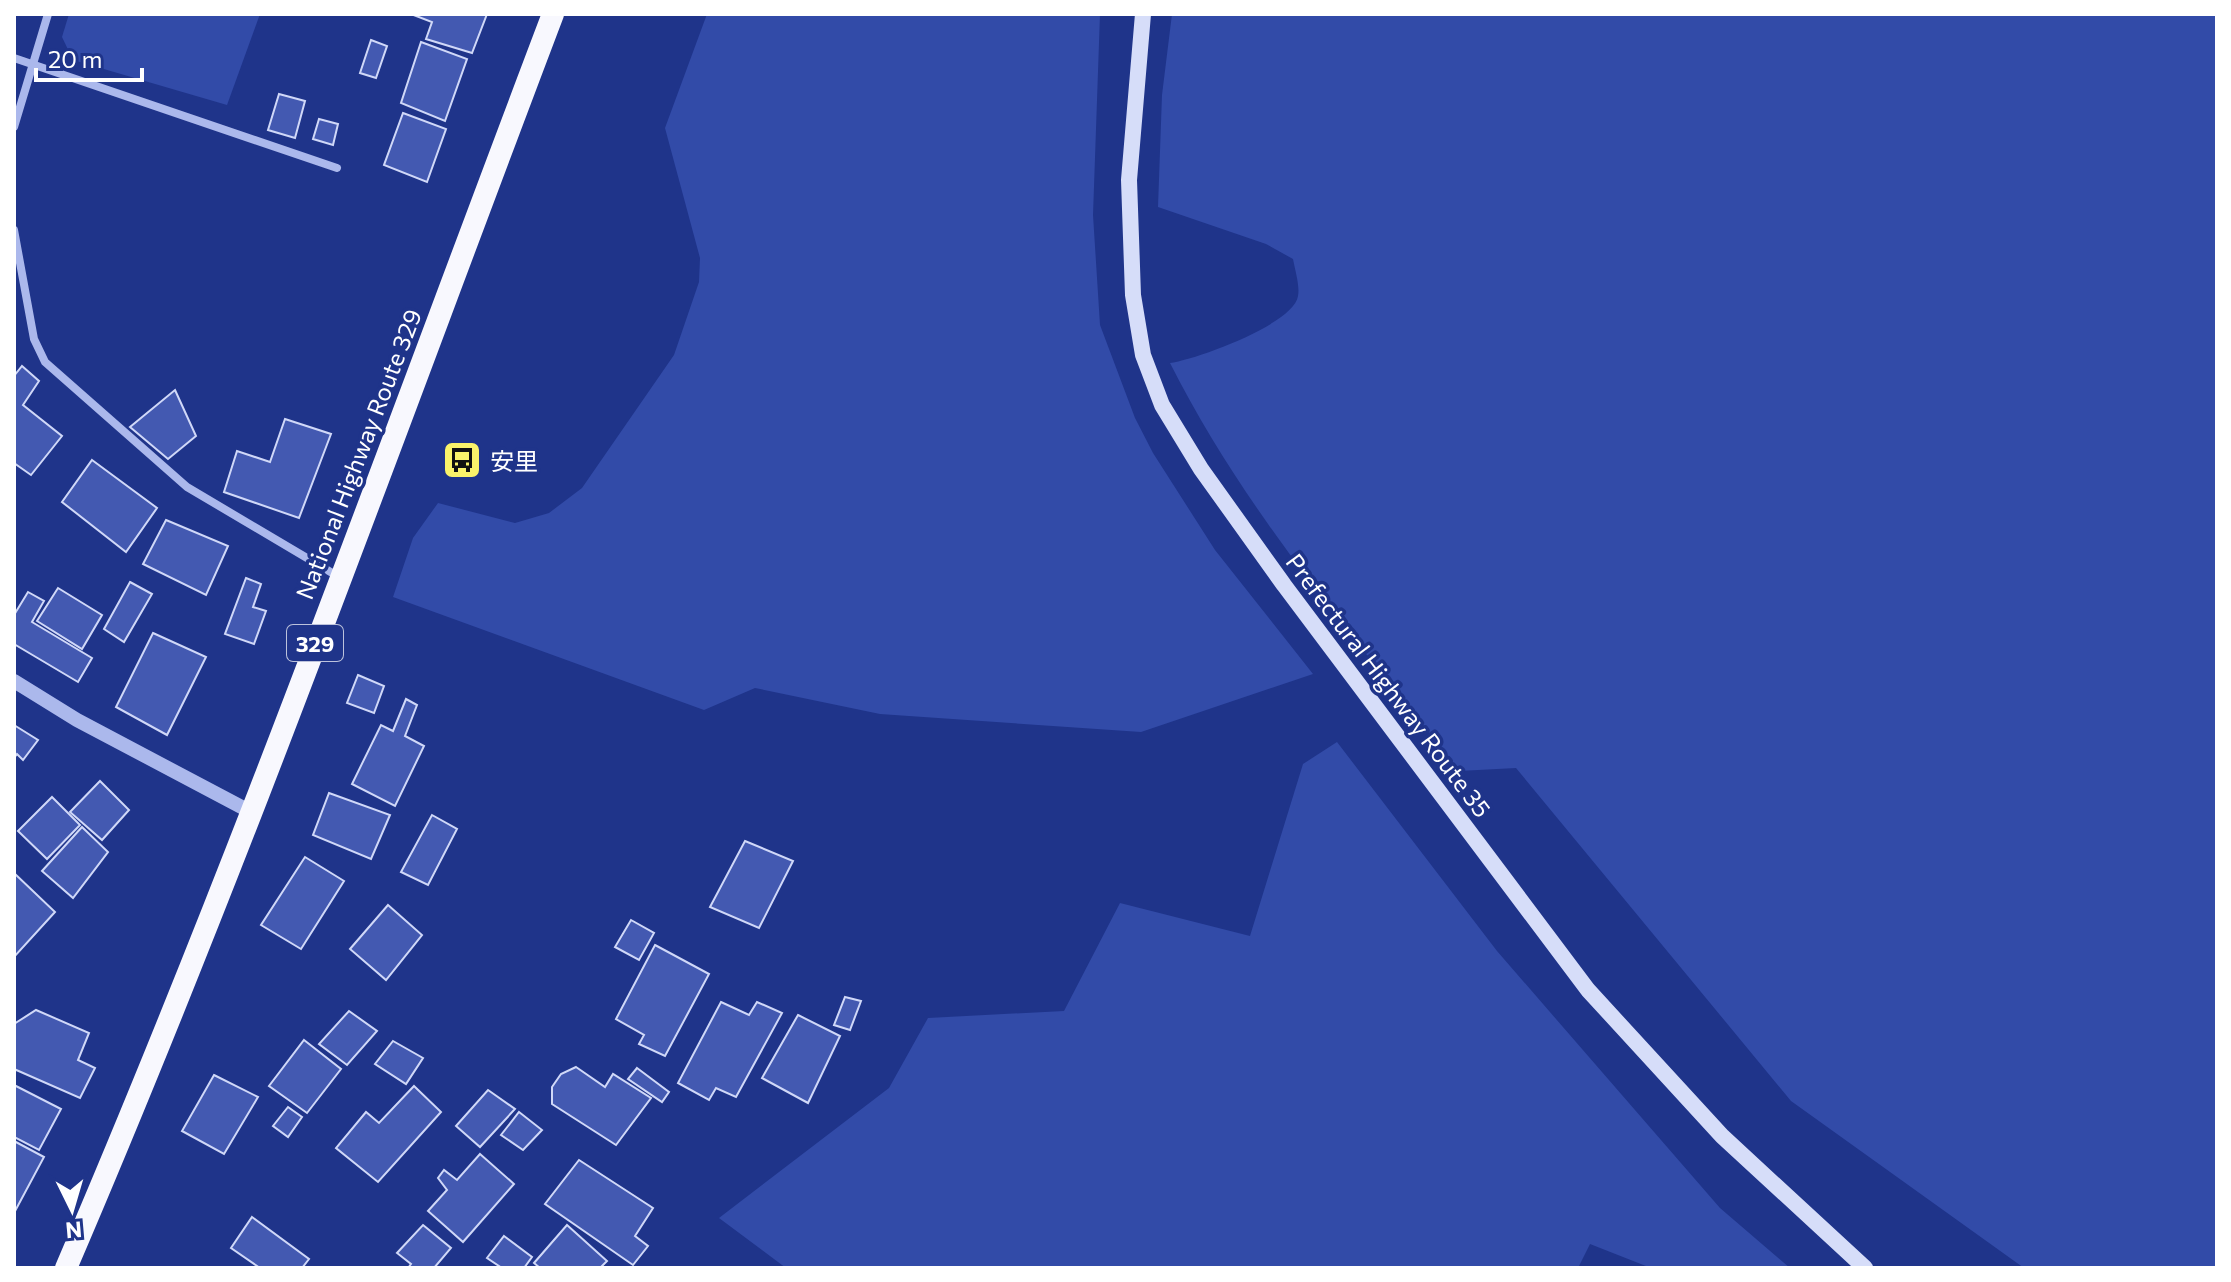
<svg xmlns="http://www.w3.org/2000/svg" width="2231" height="1282" font-family="Commissioner,'Noto Sans JP',sans-serif">
<rect width="100%" height="100%" fill="#1f348a"/>
<!-- green -->
<g fill="#324ba8">
<path d="M69,14H260L227,105L73,60L62,37Z"/>
<path d="M707,14H1100L1093,215L1100,325L1135,418L1153,453L1215,550L1313,674L1141,732L880,714L755,688L704,710L393,597L413,538L438,503L515,523L549,513L582,488L674,355L699,282L700,258L665,128Z"/>
<path d="M1172,14H2217V1268H2024L1791,1101L1516,768L1459,771C1357,641 1245,512 1170,363C1197,359 1294,324 1298,296C1300,286 1295,270 1293,259L1266,244L1158,207L1162,95Z"/>
<path d="M1337,742L1497,951L1720,1208L1790,1268H1651L1590,1244L1578,1268H786L719,1218L889,1088L928,1018L1064,1011L1120,903L1250,936L1303,764Z"/>
</g>
<!-- building -->
<g fill="#4359b1" stroke="#d0d8f8" stroke-width="2">
<path d="M411,14H487L472,53L426,39L432,22Z"/>
<path d="M371,40L387,46L376,78L360,73Z"/>
<path d="M421,42L467,59L445,121L401,103Z"/>
<path d="M279,94L305,101L295,138L268,130Z"/>
<path d="M403,113L446,129L427,182L384,165Z"/>
<path d="M319,119L338,124L333,145L313,139Z"/>
<path d="M22,366L39,381L23,405L62,436L31,475L14,463V376Z"/>
<path d="M175,390L196,436L168,459L130,427Z"/>
<path d="M285,419L331,434L299,518L224,492L237,451L270,462Z"/>
<path d="M92,460L157,508L126,552L62,502Z"/>
<path d="M166,520L228,546L206,595L143,564Z"/>
<path d="M246,578L261,584L253,607L266,611L254,644L225,634Z"/>
<path d="M130,582L152,594L124,642L104,629Z"/>
<path d="M58,588L102,615L82,649L37,621Z"/>
<path d="M28,592L44,601L32,622L92,658L78,682L14,644V615Z"/>
<path d="M153,633L206,657L167,735L116,707Z"/>
<path d="M358,675L384,686L374,713L347,703Z"/>
<path d="M406,699L417,705L405,736L424,746L395,806L352,784L381,725L393,731Z"/>
<path d="M14,725L38,740L23,760L17,754L14,758Z"/>
<path d="M100,781L129,810L102,840L70,812Z"/>
<path d="M329,793L390,815L371,859L313,835Z"/>
<path d="M52,797L80,825L47,859L18,831Z"/>
<path d="M432,815L457,829L428,885L401,872Z"/>
<path d="M82,827L108,852L73,898L42,871Z"/>
<path d="M745,841L793,861L759,928L710,907Z"/>
<path d="M305,857L344,881L301,949L261,925Z"/>
<path d="M14,873L55,912L14,957Z"/>
<path d="M388,905L422,935L386,980L350,949Z"/>
<path d="M631,920L654,933L639,960L615,947Z"/>
<path d="M655,945L709,974L665,1056L639,1044L644,1035L616,1019Z"/>
<path d="M845,997L861,1001L850,1030L834,1025Z"/>
<path d="M721,1002L749,1015L757,1002L782,1013L736,1097L716,1088L709,1100L678,1083Z"/>
<path d="M36,1010L89,1033L78,1060L95,1068L80,1098L14,1069V1024Z"/>
<path d="M349,1011L377,1031L347,1065L319,1044Z"/>
<path d="M798,1015L840,1036L808,1103L762,1078Z"/>
<path d="M304,1040L341,1069L307,1113L269,1086Z"/>
<path d="M393,1041L423,1058L406,1084L375,1064Z"/>
<path d="M576,1067L605,1087L613,1074L651,1098L616,1145L552,1104V1087L561,1074Z"/>
<path d="M637,1068L669,1092L662,1102L628,1079Z"/>
<path d="M214,1075L258,1097L224,1154L182,1131Z"/>
<path d="M14,1085L61,1109L39,1150L14,1137Z"/>
<path d="M414,1086L441,1112L378,1182L336,1148L366,1112L379,1123Z"/>
<path d="M488,1090L515,1109L480,1147L456,1126Z"/>
<path d="M288,1107L302,1117L288,1137L273,1126Z"/>
<path d="M519,1112L542,1130L523,1150L501,1135Z"/>
<path d="M14,1141L44,1157L14,1213Z"/>
<path d="M480,1154L514,1184L463,1242L428,1211L447,1190L438,1178L444,1170L457,1180Z"/>
<path d="M579,1160L653,1208L635,1236L648,1246L633,1265L545,1204Z"/>
<path d="M252,1217L309,1259L302,1268H260L231,1248Z"/>
<path d="M423,1225L451,1248L434,1268H408L411,1264L397,1253Z"/>
<path d="M567,1225L607,1261L600,1268H540L534,1263Z"/>
<path d="M504,1236L532,1257L524,1268H502L487,1258Z"/>
</g>
<g fill="none" stroke-linecap="round" stroke-linejoin="round">
<!-- minor -->
<g stroke="#abb8ec" stroke-width="8">
<path d="M14,58L337,168"/>
<path d="M14,127L48,14"/>
<path d="M14,230L34,339L45,362L187,487L339,577"/>
</g>
<!-- tertiary -->
<path stroke="#abb8ec" stroke-width="14" d="M14,681L77,720L251,812"/>
<!-- secondary -->
<path stroke="#d6ddf9" stroke-width="16" d="M1143,14L1129,180L1133,295L1143,355L1162,405L1201,469L1284,585L1588,990L1722,1136L1865,1268"/>
<!-- trunk -->
<path stroke="#f8f8fe" stroke-width="22" d="M66,1268C243,856 394,433 553,14"/>
</g>
<!-- icons -->
<defs>
<symbol id="bus-square" viewBox="-11 -11 22 22"><rect x="-9" y="-9" width="18" height="18" rx="4" fill="#faf36a" stroke="#1f348a"/><path d="M-5-6H5V4H4V6H2V4H-2V6H-4V4H-5ZM-3.5-4V0h7V-4ZM-3.5 1.2v1.5H-2V1.2ZM2 1.2v1.5H3.5V1.2Z" fill="#111"/></symbol>
</defs>
<g fill-rule="evenodd">
<use href="#bus-square" x="440" y="438" width="44" height="44"/>
</g>
<g text-anchor="middle" dominant-baseline="central" stroke-width="7" stroke-linejoin="round" paint-order="stroke">
<!-- shield labels -->
<rect fill="#1f348a" stroke="#bcc2dc" stroke-width="2" x="287" y="625" width="56" height="36" rx="6"/>
<g font-size="22" font-weight="bold" fill="#fff">
<text x="315" y="643">329</text>
</g>
<!-- street labels -->
<g font-size="24" fill="#fff" stroke="#1f348a">
<text transform="translate(358 454) rotate(-69)">National Highway Route 329</text>
<text transform="translate(1389 685) rotate(53)">Prefectural Highway Route 35</text>
</g>
<!-- poi labels -->
<g font-size="24" fill="#fff" stroke="#1f348a" text-anchor="start">
<text x="490" y="460">安里</text>
</g>
</g>
<!-- border -->
<rect width="2231" height="1282" fill="none" stroke="#ffffff" stroke-width="32"/>
<!-- north arrow -->
<g transform="translate(72 1210) rotate(175)" stroke="#1f348a" stroke-width="6" paint-order="stroke">
<path d="M0-6L14 30L0 20L-14 30Z" fill="#ffffff"/>
<text y="-12" font-size="22" font-weight="bold" text-anchor="middle" fill="#ffffff">N</text>
</g>
<!-- scale -->
<path d="M36 68v12h106v-12" fill="none" stroke="#ffffff" stroke-width="4"/>
<text x="48" y="68" font-size="24" fill="#ffffff" stroke="#1f348a" stroke-width="6" paint-order="stroke">20 m</text>
</svg>
